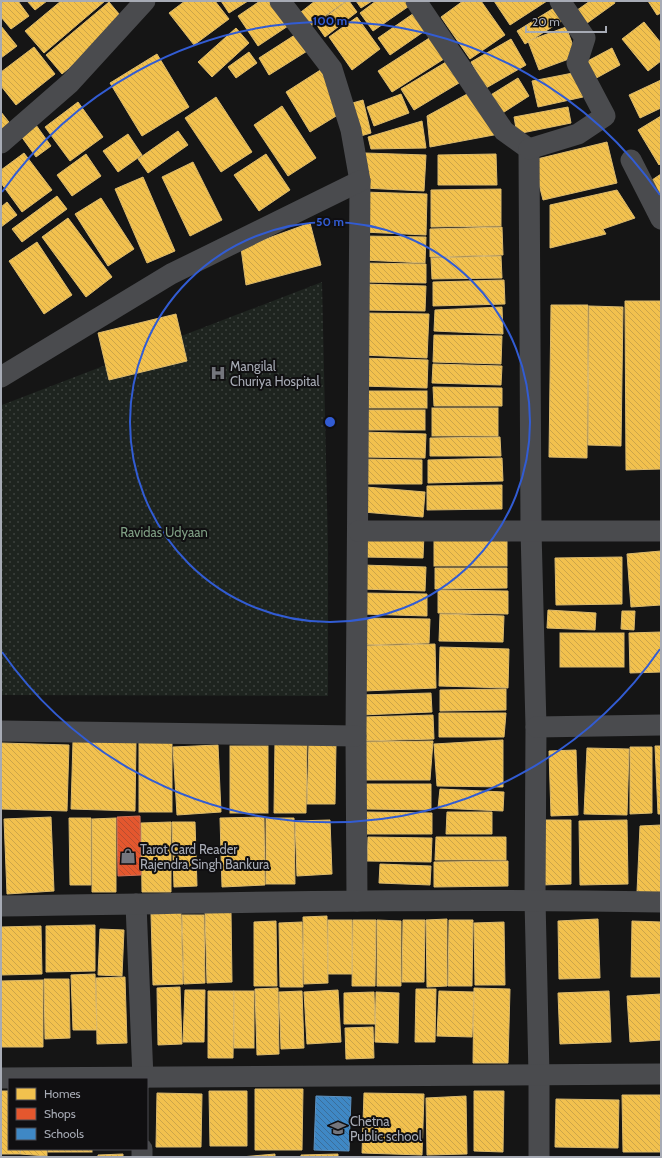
<svg xmlns="http://www.w3.org/2000/svg" width="662" height="1158" font-family="Cabin,sans-serif">
<defs>
<pattern id="park-dots" width="8" height="8" patternUnits="userSpaceOnUse"><rect width="8" height="8" fill="#1e241f"/><path d="M2 2h.1M6 6h.1" fill="none" stroke="#3c413d" stroke-width="1.8" stroke-linecap="round"/></pattern>
<pattern id="homes-back-hatch" width="6" height="6" patternUnits="userSpaceOnUse"><rect width="6" height="6" fill="#f2c14e"/><path d="M-1 5l2 2M0 0l6 6M5-1l2 2" fill="none" stroke="#cca549"/></pattern>
<pattern id="shops-back-hatch" width="6" height="6" patternUnits="userSpaceOnUse"><rect width="6" height="6" fill="#e4572e"/><path d="M-1 5l2 2M0 0l6 6M5-1l2 2" fill="none" stroke="#b84e30"/></pattern>
<pattern id="schools-back-hatch" width="6" height="6" patternUnits="userSpaceOnUse"><rect width="6" height="6" fill="#3f88c5"/><path d="M-1 5l2 2M0 0l6 6M5-1l2 2" fill="none" stroke="#3b6e9a"/></pattern>
</defs>
<rect width="100%" height="100%" fill="#151515"/>
<!-- park -->
<path fill="url(#park-dots)" d="M322,282L328,547V696L1,695V438L2,405Z"/>
<!-- homes -->
<g fill="url(#homes-back-hatch)" stroke="#dcba6d">
<path d="M1,1H18L29,16L11,29L1,17Z"/>
<path d="M27,1H47L35,10Z"/>
<path d="M61,1H105L44,53L25,31Z"/>
<path d="M185,1H215L229,19L194,45L169,13Z"/>
<path d="M221,1H248L229,13Z"/>
<path d="M260,1H278L294,22L258,46L238,16Z"/>
<path d="M315,1H346L311,26L301,12Z"/>
<path d="M347,1H349L357,12L325,37L316,24Z"/>
<path d="M356,1H372L361,8Z"/>
<path d="M376,1H410L412,4L373,31L360,13Z"/>
<path d="M463,1H481L505,35L470,59L441,17Z"/>
<path d="M494,1H547L510,25Z"/>
<path d="M590,1H614L615,3L583,26L573,13Z"/>
<path d="M648,1H661V13L657,15Z"/>
<path d="M109,2L125,21L62,74L46,55Z"/>
<path d="M557,6L565,19L525,44L517,31Z"/>
<path d="M417,11L429,28L390,55L378,38Z"/>
<path d="M357,17L380,49L352,70L329,37Z"/>
<path d="M644,22L661,43V61L648,71L622,39Z"/>
<path d="M1,26L17,46L1,58Z"/>
<path d="M566,27L577,56L539,70L528,41Z"/>
<path d="M236,28L249,43L212,77L198,62Z"/>
<path d="M301,31L312,48L269,75L259,58Z"/>
<path d="M434,35L447,57L392,92L378,71Z"/>
<path d="M511,39L526,65L486,88L471,62Z"/>
<path d="M34,47L55,74L16,105L1,86V72Z"/>
<path d="M612,48L620,65L591,81L582,64Z"/>
<path d="M249,52L257,63L236,78L228,67Z"/>
<path d="M157,54L189,107L142,136L110,83Z"/>
<path d="M446,62L459,83L414,110L401,89Z"/>
<path d="M322,69L341,113L310,132L286,92Z"/>
<path d="M578,72L583,97L538,107L532,81Z"/>
<path d="M518,78L529,96L501,114L489,96Z"/>
<path d="M661,80V108L640,118L629,95Z"/>
<path d="M469,93L499,134L430,147L427,116Z"/>
<path d="M401,94L409,113L374,126L367,107Z"/>
<path d="M216,97L252,152L221,172L185,118Z"/>
<path d="M363,100L371,133L357,137L349,104Z"/>
<path d="M78,102L103,137L70,161L45,127Z"/>
<path d="M282,106L316,158L288,176L254,125Z"/>
<path d="M568,107L571,123L517,134L514,117Z"/>
<path d="M1,112L12,126L1,135Z"/>
<path d="M661,116V163L659,165L638,130Z"/>
<path d="M422,121L426,148L371,149L368,137Z"/>
<path d="M36,125L51,146L36,157L21,136Z"/>
<path d="M178,131L188,145L148,173L138,159Z"/>
<path d="M128,134L142,155L118,172L103,151Z"/>
<path d="M607,142L617,183L543,200L533,160Z"/>
<path d="M24,153L52,190L22,212L1,183V170Z"/>
<path d="M365,153L426,155L424,191L363,188Z"/>
<path d="M86,154L101,176L72,196L57,175Z"/>
<path d="M266,154L290,190L259,211L234,175Z"/>
<path d="M496,154L497,185H438V155Z"/>
<path d="M193,162L222,220L190,236L162,177Z"/>
<path d="M661,174V205L646,184Z"/>
<path d="M143,177L175,251L147,263L115,189Z"/>
<path d="M501,189V226L431,227V190Z"/>
<path d="M617,190L635,218L603,229L606,234L550,248V205Z"/>
<path d="M363,192L427,194L426,235L363,232Z"/>
<path d="M57,196L67,209L22,242L12,229Z"/>
<path d="M101,198L134,249L108,266L75,214Z"/>
<path d="M7,202L17,215L1,227V207Z"/>
<path d="M68,218L112,277L86,297L42,237Z"/>
<path d="M310,223L321,265L246,285L241,248Z"/>
<path d="M502,227L503,255L430,257V229Z"/>
<path d="M363,236L426,237L425,263L363,260Z"/>
<path d="M37,242L72,295L44,314L9,261Z"/>
<path d="M501,256L502,278L432,279L431,258Z"/>
<path d="M361,263L426,264V283L361,282Z"/>
<path d="M504,280L505,304L433,306V282Z"/>
<path d="M363,284L426,286L425,311L362,310Z"/>
<path d="M625,301H661V469L626,470Z"/>
<path d="M551,305H588L587,458L549,457Z"/>
<path d="M589,306L623,307L621,446L588,445Z"/>
<path d="M502,307L503,334L434,331L435,310Z"/>
<path d="M364,313L429,314L427,358L362,355Z"/>
<path d="M176,314L187,361L109,380L98,333Z"/>
<path d="M434,335L502,336L501,364L433,362Z"/>
<path d="M362,358L428,360L427,388L362,386Z"/>
<path d="M433,364L502,366L501,385L432,383Z"/>
<path d="M433,387L502,388V406H434Z"/>
<rect x="362" y="391" width="65" height="17"/>
<rect x="432" y="408" width="66" height="28"/>
<rect x="363" y="410" width="62" height="20"/>
<path d="M363,432L426,434L425,458L362,457Z"/>
<path d="M500,437L501,456H430V438Z"/>
<path d="M502,458L503,481L428,483V460Z"/>
<path d="M360,459L422,460V484H360Z"/>
<path d="M502,485V509L427,510V486Z"/>
<path d="M366,487L425,492L423,517L363,512Z"/>
<rect x="434" y="532" width="73" height="34"/>
<path d="M364,534H424L423,558L362,557Z"/>
<path d="M661,551V605L631,607L627,554Z"/>
<path d="M622,557V604L556,605L555,558Z"/>
<path d="M362,565L426,567L425,591L361,589Z"/>
<path d="M435,568H507V588L435,589Z"/>
<path d="M438,590L508,591V614L438,613Z"/>
<path d="M363,593L427,594V616L362,614Z"/>
<path d="M548,610L596,613L595,630L547,628Z"/>
<path d="M622,611H635L634,630L621,629Z"/>
<path d="M440,614L504,616L503,642L439,641Z"/>
<path d="M361,618L430,619L429,643L362,645Z"/>
<path d="M661,632V672L630,673L629,633Z"/>
<rect x="560" y="633" width="64" height="34"/>
<path d="M435,644L436,688L364,691L363,646Z"/>
<path d="M440,647L509,649L508,688L439,686Z"/>
<path d="M506,689V710L440,711V690Z"/>
<path d="M431,693L432,712L361,715L360,695Z"/>
<path d="M439,713H506L504,737H439Z"/>
<path d="M433,715L434,739L364,741L363,717Z"/>
<path d="M503,740V787L437,786L434,744Z"/>
<path d="M73,741L136,742L135,811L71,809Z"/>
<rect x="139" y="741" width="33" height="71"/>
<path d="M275,741H307L306,813H274Z"/>
<path d="M433,741L430,780H364L363,742Z"/>
<path d="M1,743L69,745L67,811L1,809Z"/>
<path d="M309,743L336,744L335,804H307Z"/>
<path d="M218,745L221,812L177,815L173,747Z"/>
<rect x="230" y="746" width="38" height="67"/>
<path d="M655,746H661V814H658Z"/>
<path d="M630,747H652V813L630,814Z"/>
<path d="M587,748L629,749L627,815L584,814Z"/>
<path d="M576,750L578,815L551,816L549,751Z"/>
<path d="M365,784H431V810L365,809Z"/>
<path d="M440,789L504,792L503,811L438,808Z"/>
<path d="M366,812L432,813V834H366Z"/>
<path d="M447,812H492V834H446Z"/>
<path d="M51,817L54,891L7,894L4,819Z"/>
<path d="M264,817L265,885L222,887L220,818Z"/>
<path d="M69,818H91V885H70Z"/>
<path d="M116,818V892H92V819Z"/>
<path d="M266,818H294L295,884H266Z"/>
<path d="M330,820L332,874L297,876L295,821Z"/>
<path d="M541,820H571V884L541,885Z"/>
<path d="M627,820L628,884L580,885L579,821Z"/>
<path d="M171,822V892H142L141,823Z"/>
<path d="M172,822H195L197,886L174,887Z"/>
<path d="M661,825V893L637,892L640,826Z"/>
<path d="M368,837L432,838L431,862L367,861Z"/>
<path d="M436,837H506V860H435Z"/>
<path d="M508,861V886L434,887V862Z"/>
<path d="M380,864L431,866L430,885L379,883Z"/>
<path d="M231,912L232,982L207,983L205,913Z"/>
<path d="M181,913L183,984L153,985L151,914Z"/>
<path d="M182,915H204L205,983L184,984Z"/>
<path d="M327,916L328,983L304,984L303,917Z"/>
<path d="M447,919V986L427,987L426,920Z"/>
<path d="M598,919L600,978L559,979L558,921Z"/>
<rect x="328" y="920" width="24" height="54"/>
<path d="M353,920H376L375,986H352Z"/>
<path d="M377,920L401,921V986H377Z"/>
<path d="M403,920H425L424,982H402Z"/>
<path d="M449,920H473L472,986H448Z"/>
<path d="M276,921L277,986H254V922Z"/>
<path d="M632,921L661,922V977H631Z"/>
<path d="M302,922L303,987H280L279,923Z"/>
<path d="M504,922L505,985H475L474,923Z"/>
<path d="M95,925V971L46,972V926Z"/>
<path d="M41,926L42,974L1,975V927Z"/>
<path d="M100,929L124,930L122,976L98,975Z"/>
<path d="M95,974L97,1030H73L71,975Z"/>
<path d="M125,977L127,1043L97,1044L96,978Z"/>
<path d="M44,979H69L70,1038L45,1039Z"/>
<path d="M43,980V1047H1V981Z"/>
<path d="M180,987L182,1044L158,1045L157,988Z"/>
<path d="M278,988L279,1054L257,1055L255,989Z"/>
<path d="M474,988L510,989L508,1063H473Z"/>
<path d="M416,989H436L435,1042H415Z"/>
<path d="M185,990H205L204,1042H183Z"/>
<path d="M338,990L341,1042L307,1044L304,992Z"/>
<path d="M208,991H234L233,1058H208Z"/>
<rect x="234" y="991" width="20" height="57"/>
<path d="M302,991L304,1048L281,1049L279,992Z"/>
<path d="M439,991L474,992L472,1037L437,1036Z"/>
<path d="M609,991L611,1042L560,1044L558,993Z"/>
<path d="M374,992L375,1024H344V993Z"/>
<path d="M376,992L399,993L398,1043L375,1042Z"/>
<path d="M661,994V1040L630,1042L627,996Z"/>
<path d="M373,1027L374,1058L346,1059L345,1028Z"/>
<path d="M255,1089H303L302,1150H255Z"/>
<path d="M1,1091H9V1149H20V1154H1Z"/>
<path d="M209,1091H247V1146H210Z"/>
<path d="M474,1091H504L503,1152L474,1151Z"/>
<path d="M157,1093L202,1094L201,1147H156Z"/>
<path d="M364,1093L424,1094L422,1155L362,1153Z"/>
<path d="M622,1095H661V1152H623Z"/>
<path d="M466,1096L467,1154L427,1155L426,1098Z"/>
<path d="M556,1099L619,1100L618,1148L555,1147Z"/>
<path d="M21,1149H47V1156L20,1154Z"/>
<rect x="48" y="1149" width="44" height="3"/>
<path d="M123,1154V1157H98V1155Z"/>
<path d="M275,1154V1157H241Z"/>
<path d="M338,1154V1157H301V1155Z"/>
</g>
<!-- shops -->
<path fill="url(#shops-back-hatch)" stroke="#d27056" d="M140,816L141,875L118,876L117,817Z"/>
<!-- schools -->
<path fill="url(#schools-back-hatch)" stroke="#5e92c0" d="M316,1096L351,1097L349,1151L314,1150Z"/>
<g fill="none" stroke-linecap="round" stroke-linejoin="round">
<!-- minor -->
<g stroke="#4a4b4e" stroke-width="21">
<path d="M280,1L332,69L351,130L360,181L356,736L357,901"/>
<path d="M416,1L504,131L529,149"/>
<path d="M1,143L70,83L145,1"/>
<path d="M529,149L531,530L536,727L535,900L539,1075V1157"/>
<path d="M529,149L578,134L605,116L577,63L585,38L560,1"/>
<path d="M631,160L661,219"/>
<path d="M1,377L171,274L360,181"/>
<path d="M358,531H661"/>
<path d="M536,727L661,725"/>
<path d="M1,731L356,736"/>
<path d="M136,904L143,1079"/>
<path d="M1,906C221,903 441,898 661,902"/>
<path d="M1,1078L661,1074"/>
<path d="M142,1157V1149"/>
</g>
</g>
<!-- distance rings -->
<g fill="none" stroke="#325cd3" stroke-width="2">
<circle cx="330" cy="422" r="200"/>
<path d="M660 649A401 401 0 0 1 2 652M2 192A401 401 0 0 1 660 195"/>
</g>
<!-- icons -->
<defs>
<symbol id="hospital-bare" viewBox="-9 -9 18 18"><path d="M-5-5h3v3.5h4V-5h3V5h-3V1.5h-4V5h-3Z" fill="#74767d" stroke="#100f11" stroke-width="2.5" paint-order="stroke"/></symbol>
<symbol id="shop-bare" viewBox="-9 -9 18 18"><path d="M-5-2.5h2.3a2.7 3.5 0 0 1 5.4 0H5L5.5 6h-11ZM-1.5-2.5h3a1.5 2.3 0 0 0-3 0Z" fill="#74767d" stroke="#100f11" stroke-width="2.5" paint-order="stroke"/></symbol>
<symbol id="school-bare" viewBox="-9 -9 18 18"><path d="M0-5L7-2L0 1L-7-2ZM-4 1L0 2.5L4 1V4Q0 6-4 4Z" fill="#74767d" stroke="#100f11" stroke-width="2.5" paint-order="stroke"/></symbol>
</defs>
<g fill-rule="evenodd">
<use href="#hospital-bare" x="207" y="362" width="22" height="22"/>
<use href="#shop-bare" x="117" y="845" width="22" height="22"/>
<use href="#school-bare" x="327" y="1117" width="22" height="22"/>
</g>
<g text-anchor="middle" dominant-baseline="central" stroke-width="4" stroke-linejoin="round" paint-order="stroke">
<!-- poi labels -->
<g font-size="13" fill="#a7abb5" stroke="#100f11" text-anchor="start">
<text x="230" y="366">Mangilal<tspan x="230" dy="15">Churiya Hospital</tspan></text>
<text x="140" y="849">Tarot Card Reader<tspan x="140" dy="15">Rajendra Singh Bankura</tspan></text>
<text x="350" y="1121">Chetna<tspan x="350" dy="15">Public school</tspan></text>
</g>
<!-- park labels -->
<g font-size="13" fill="#7f9f84" stroke="#100f11">
<text x="164" y="532">Ravidas Udyaan</text>
</g>
</g>
<circle cx="330" cy="422" r="6" fill="#325cd3" stroke="#100f11" stroke-width="2"/>
<g font-size="12" text-anchor="middle" font-weight="bold" fill="#325cd3" stroke="#100f11" stroke-width="4" stroke-linejoin="round" paint-order="stroke">
<text x="330" y="25">100 m</text>
<text x="330" y="226">50 m</text>
</g>
<!-- border -->
<rect width="662" height="1158" fill="none" stroke="#a7abb5" stroke-width="4"/>
<!-- legend -->
<rect x="8" y="1078" width="140" height="72" fill="#100f11" stroke="#4c4d53"/>
<rect x="16" y="1088" width="20" height="12" fill="#f2c14e" stroke="#4c4d53"/>
<text x="44" y="1098" font-size="12" fill="#a7abb5">Homes</text>
<rect x="16" y="1108" width="20" height="12" fill="#e4572e" stroke="#4c4d53"/>
<text x="44" y="1118" font-size="12" fill="#a7abb5">Shops</text>
<rect x="16" y="1128" width="20" height="12" fill="#3f88c5" stroke="#4c4d53"/>
<text x="44" y="1138" font-size="12" fill="#a7abb5">Schools</text>
<!-- scale -->
<path d="M526 26v6h80v-6" fill="none" stroke="#a7abb5" stroke-width="2"/>
<text x="532" y="26" font-size="12" fill="#a7abb5" stroke="#100f11" stroke-width="3" paint-order="stroke">20 m</text>
</svg>
